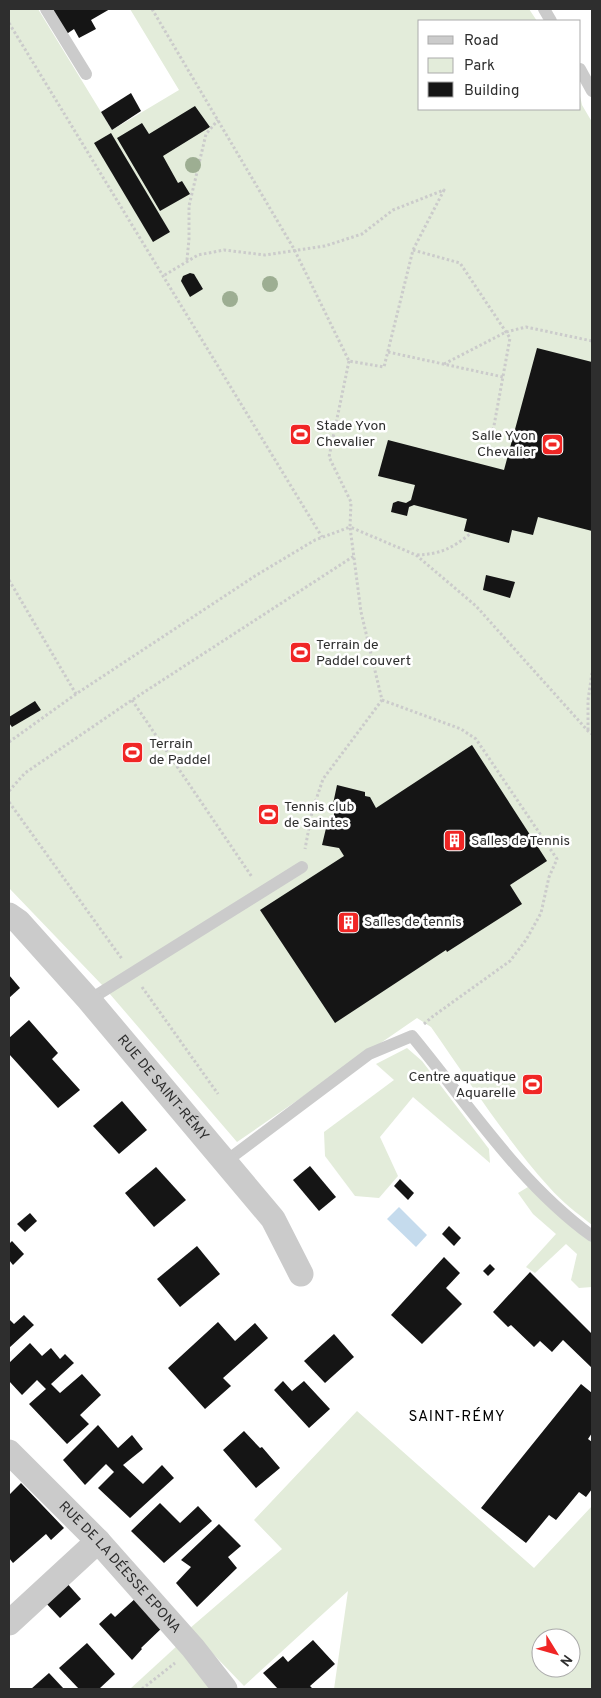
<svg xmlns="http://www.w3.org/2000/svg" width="601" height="1698" font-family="Overpass,sans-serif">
<rect width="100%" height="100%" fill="#fff"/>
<!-- green -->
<g fill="#e3ecda" fill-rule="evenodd">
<path d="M9,9H38L112,130L179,90L130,9H529L537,21H420V109H580V96L582,105L592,122V1225C577,1213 562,1202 549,1187C505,1138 469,1081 431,1027L417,1018L237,1142L103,986L9,888V730L11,727L9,723Z"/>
<path d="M407,1048L422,1061L489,1149L490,1163L413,1097L380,1137L398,1176L379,1198L355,1196L325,1156L324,1132L394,1080L376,1064Z"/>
<path d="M528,1187L592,1242V1287L579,1288L571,1280L577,1254L566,1244L535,1273L526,1267L556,1234L533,1214L518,1193Z"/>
<path d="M357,1411L534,1568L592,1506V1689H334L348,1591L244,1686L189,1629L282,1549L254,1520ZM541,1638H571V1668H541Z"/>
<path d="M178,1645L216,1689H130Z"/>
</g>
<!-- water -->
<path fill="#c5dbed" d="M399,1207L427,1235L416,1247L387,1219Z"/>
<!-- building -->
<g fill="#151515">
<path d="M50,9H110L91,20L96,29L79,38L74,29L65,35Z"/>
<path d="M131,93L141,111L112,130L101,112Z"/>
<path d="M195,106L210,127L163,156L178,183L182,181L190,194L160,211L117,138L142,123L149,134Z"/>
<path d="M111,133L170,232L153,242L94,143Z"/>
<path d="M190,273L194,274L203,289L190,297L181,281L183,276Z"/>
<path d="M537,348L592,362V531L538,517L533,535L512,530L509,543L464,531L467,519L414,505L409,507L407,516L391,512L393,503L398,501L406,503L411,500L415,485L378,476L388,440L504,470Z"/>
<path d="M486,575L515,582L510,598L483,590Z"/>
<path d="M35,701L41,710L12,727L9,723V717Z"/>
<path d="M472,745L547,861L510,885L522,904L447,952L446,950L335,1023L260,910L344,856L339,848L322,845L327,824H332L336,805L333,804L337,785L365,792V796L370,797L376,808Z"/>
<path d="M9,975L20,988L9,998Z"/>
<path d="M29,1020L58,1053L52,1059L80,1090L58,1108L9,1054V1038Z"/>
<path d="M122,1101L147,1130L119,1154L93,1126Z"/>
<path d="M310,1166L336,1197L319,1211L293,1180Z"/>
<path d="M156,1167L186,1200L154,1227L125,1193Z"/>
<path d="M400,1179L414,1193L408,1200L394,1186Z"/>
<path d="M30,1213L37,1221L25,1232L17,1224Z"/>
<path d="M449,1226L461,1238L454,1246L442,1234Z"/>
<path d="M12,1241L24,1254L13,1265L9,1260V1244Z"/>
<path d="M197,1246L220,1274L180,1307L157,1279Z"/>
<path d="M444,1257L460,1273L446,1288L462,1304L422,1344L391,1315Z"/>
<path d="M490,1264L495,1269L488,1276L483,1271Z"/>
<path d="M530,1272L592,1334V1368L563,1340L552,1352L540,1341L534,1347L511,1325L508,1327L493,1312Z"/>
<path d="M24,1315L34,1325L9,1348V1319L14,1324Z"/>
<path d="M218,1322L235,1341L255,1323L268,1338L223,1378L231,1386L205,1409L168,1368Z"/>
<path d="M334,1334L354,1357L325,1383L304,1361Z"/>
<path d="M30,1343L42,1356L51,1348L60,1359L65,1354L74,1363L51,1384L60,1393L82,1374L101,1395L80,1415L89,1424L67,1444L29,1404L46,1389L37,1380L22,1395L9,1381V1363Z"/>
<path d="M283,1381L292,1391L304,1381L330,1409L309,1428L274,1390Z"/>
<path d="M581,1384L592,1393V1433L588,1439L592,1442V1489L586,1497L579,1492L556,1520L549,1515L526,1543L481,1508Z"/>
<path d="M98,1425L118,1448L132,1435L143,1449L123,1465L143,1484L162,1465L174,1478L130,1518L98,1488L114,1472L106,1464L85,1485L63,1460Z"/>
<path d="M244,1431L260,1448L262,1447L280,1468L256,1488L223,1450Z"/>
<path d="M21,1483L64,1528L51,1540L46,1534L13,1563L9,1558V1495Z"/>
<path d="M160,1503L180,1523L198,1506L212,1521L164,1563L131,1531Z"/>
<path d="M219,1524L241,1546L228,1557L237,1568L197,1607L176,1583L191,1567L181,1560Z"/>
<path d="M65,1581L81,1599L60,1618L44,1601Z"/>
<path d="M137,1597L164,1626L141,1648L142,1649L132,1660L99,1624L111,1613L115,1617Z"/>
<path d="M313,1640L335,1664L310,1686L313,1689H278L263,1673L283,1656L288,1662Z"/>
<path d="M87,1643L115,1674L99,1689H79L59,1668Z"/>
<path d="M49,1673L64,1689H31Z"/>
</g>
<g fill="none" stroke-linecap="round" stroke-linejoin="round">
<!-- path -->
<g stroke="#cbcbcb" stroke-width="3" stroke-dasharray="2.5 2.5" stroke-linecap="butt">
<path d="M152,9L294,249L349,361L384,367L413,250L444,190L393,210L362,234L325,246L265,255L224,250L198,255L163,276"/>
<path d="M9,23L322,537"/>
<path d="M413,250L460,263L510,338L491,442"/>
<path d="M187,260L189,239V206L206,134L218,120"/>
<path d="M388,352L503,377"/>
<path d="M349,361L329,457L351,502L350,527L416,555L476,606L588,731L592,734"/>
<path d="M444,364L506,332L526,327L592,341"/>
<path d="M417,555C441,554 453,548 471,533"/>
<path d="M9,580L76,694"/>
<path d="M132,700L252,877"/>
<path d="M382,700L461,729L476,739L557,859L549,877L541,913L526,940L510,961L432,1017L424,1024"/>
<path d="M588,730V700L592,673"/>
<path d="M9,742L76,694L255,576L315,540L350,527L361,612L382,700L323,779L312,812L305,849"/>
<path d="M9,791L25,773L132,700L354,556"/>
<path d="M9,802L122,959"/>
<path d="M142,987L218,1094"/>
<path d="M142,1689L175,1663"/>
</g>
<!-- lane -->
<g stroke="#cbcbcb" stroke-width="12">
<path d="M46,9L86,74"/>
<path d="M544,9L551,21"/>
<path d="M580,69L592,91"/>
<path d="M89,1000L302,867"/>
<path d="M225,1162L369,1054L412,1036C469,1105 519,1183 592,1236"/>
</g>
<!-- street -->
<g stroke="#cbcbcb" stroke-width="25">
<path id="s1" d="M9,915L19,922L89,1000L273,1219L301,1274"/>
<path id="s2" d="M9,1452L98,1541L193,1648L225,1689"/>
<path d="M9,1623L98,1541"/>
</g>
</g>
<!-- trees -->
<g fill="#9dae92">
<circle cx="193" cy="165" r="8"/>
<circle cx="270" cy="284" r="8"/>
<circle cx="230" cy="299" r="8"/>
</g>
<!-- icons -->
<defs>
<symbol id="stadium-square" viewBox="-11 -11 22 22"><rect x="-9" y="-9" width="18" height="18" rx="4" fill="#f02625" stroke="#fff"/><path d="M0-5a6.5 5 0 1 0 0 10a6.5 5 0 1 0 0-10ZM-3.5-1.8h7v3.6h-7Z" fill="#fff"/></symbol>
<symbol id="building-square" viewBox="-11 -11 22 22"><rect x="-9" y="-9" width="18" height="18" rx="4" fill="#f02625" stroke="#fff"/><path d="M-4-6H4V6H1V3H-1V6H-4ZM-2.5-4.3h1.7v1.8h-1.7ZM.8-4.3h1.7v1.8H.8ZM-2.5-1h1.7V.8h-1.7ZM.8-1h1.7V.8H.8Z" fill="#fff"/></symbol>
</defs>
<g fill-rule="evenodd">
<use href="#stadium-square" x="288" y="422" width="25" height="25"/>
<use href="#stadium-square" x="540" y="432" width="25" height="25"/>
<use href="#stadium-square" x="288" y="640" width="25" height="25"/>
<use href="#stadium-square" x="120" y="740" width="25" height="25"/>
<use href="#stadium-square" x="256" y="802" width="25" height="25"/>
<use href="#building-square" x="442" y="828" width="25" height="25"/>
<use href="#building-square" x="336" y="910" width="25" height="25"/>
<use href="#stadium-square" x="520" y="1072" width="25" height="25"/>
</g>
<g text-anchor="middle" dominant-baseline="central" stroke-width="5" stroke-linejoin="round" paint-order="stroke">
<!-- poi labels -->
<g font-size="14" fill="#2e2e2e" stroke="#fff" text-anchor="start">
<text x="316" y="426">Stade Yvon<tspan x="316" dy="16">Chevalier</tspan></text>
<text x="536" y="436" text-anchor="end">Salle Yvon<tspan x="536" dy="16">Chevalier</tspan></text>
<text x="316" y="645">Terrain de<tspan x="316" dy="16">Paddel couvert</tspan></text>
<text x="149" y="744">Terrain<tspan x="149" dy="16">de Paddel</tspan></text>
<text x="284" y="807">Tennis club<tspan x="284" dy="16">de Saintes</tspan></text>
<text x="471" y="841">Salles de Tennis</text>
<text x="364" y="922">Salles de tennis</text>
<text x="516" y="1077" text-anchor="end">Centre aquatique<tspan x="516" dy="16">Aquarelle</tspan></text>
</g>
<!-- street labels -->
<g font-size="14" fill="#2e2e2e" stroke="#fff">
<text stroke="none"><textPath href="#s1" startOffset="232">RUE DE SAINT-RÉMY</textPath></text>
<text stroke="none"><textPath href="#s2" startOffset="160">RUE DE LA DÉESSE EPONA</textPath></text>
</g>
<!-- neighbourhood labels -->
<g font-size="15" letter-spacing="1" fill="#000" stroke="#fff">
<text x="457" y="1417">SAINT-RÉMY</text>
</g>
</g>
<!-- border -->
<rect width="601" height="1698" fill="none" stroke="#2e2e2e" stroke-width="20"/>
<!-- legend -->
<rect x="418" y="20" width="162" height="90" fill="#ffffff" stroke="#ababab"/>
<rect x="428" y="36" width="25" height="8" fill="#cbcbcb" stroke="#ababab"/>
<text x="464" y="45" font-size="15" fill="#2e2e2e">Road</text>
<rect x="428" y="58" width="25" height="15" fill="#e3ecda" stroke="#ababab"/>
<text x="464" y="70" font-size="15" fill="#2e2e2e">Park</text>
<rect x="428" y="82" width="25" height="15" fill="#151515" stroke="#ababab"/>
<text x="464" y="95" font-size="15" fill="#2e2e2e">Building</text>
<!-- north arrow -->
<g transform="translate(556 1653) rotate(127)"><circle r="24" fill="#ffffff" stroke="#ababab"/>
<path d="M0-4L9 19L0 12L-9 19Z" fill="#f02625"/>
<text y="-8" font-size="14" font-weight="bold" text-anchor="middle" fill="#2e2e2e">N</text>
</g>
</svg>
